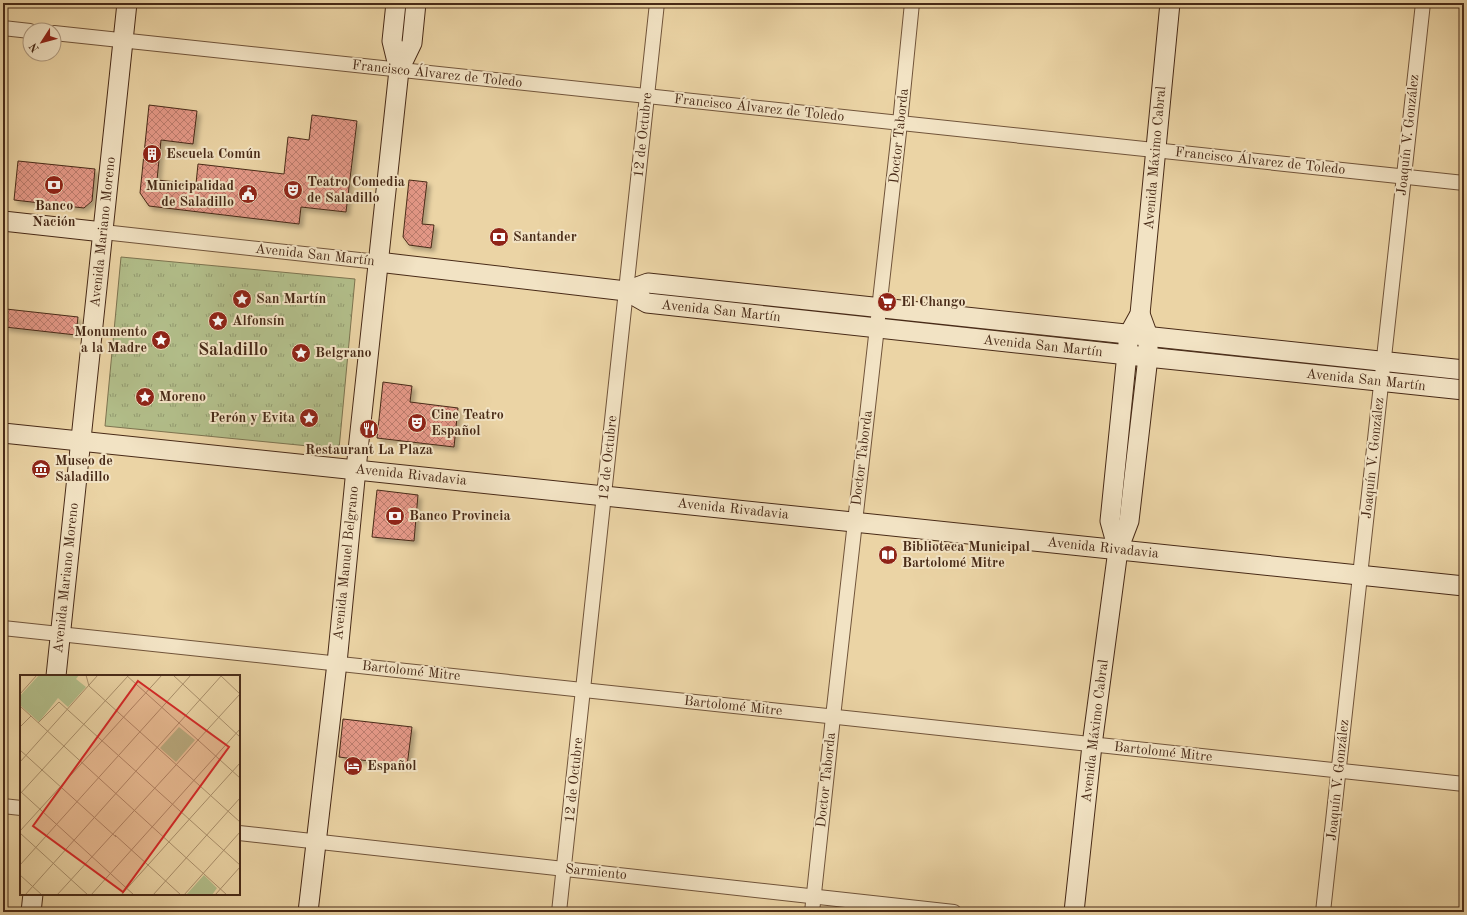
<svg xmlns="http://www.w3.org/2000/svg" width="1467" height="915" font-family="'Old Standard TT',serif">
<defs>
<pattern id="park-tufts" width="24" height="20" patternUnits="userSpaceOnUse"><rect width="24" height="20" fill="#b2be8a"/><path d="M3 7l-1-3M5 7V3M7 7l1-3M15 17l-1-3M17 17v-4M19 17l1-3" fill="none" stroke="#939b70"/></pattern>
<pattern id="building-cross-hatch" width="8" height="8" patternUnits="userSpaceOnUse"><rect width="8" height="8" fill="#e49887"/><path d="M0 0l8 8M0 8l8-8" fill="none" stroke="#bb7c6d"/></pattern>
<filter id="shadow"><feDropShadow dx="3.5" dy="3.5" stdDeviation="2" flood-color="#0004"/></filter>
</defs>
<rect width="100%" height="100%" fill="#ebd4a5"/>
<filter id="stains"><feTurbulence type="fractalNoise" baseFrequency=".005" numOctaves="4"/><feColorMatrix values="0 0 0 0 .2 0 0 0 0 .09 0 0 0 0 .02 0 0 0 .5 -.17"/></filter>
<radialGradient id="worn" r=".72"><stop offset=".6" stop-color="#630" stop-opacity="0"/><stop offset="1" stop-color="#630" stop-opacity=".3"/></radialGradient>
<!-- grass -->
<g fill="#b2be8a" stroke="#7d7450">
<path d="M645,290L858,313V317L644,294Z"/>
<path d="M904,318L1118,341V345L903,322Z"/>
<path d="M1156,346L1370,369V373L1156,350Z"/>
<path d="M1134,371H1137L1122,517H1119Z"/>
</g>
<!-- park -->
<path fill="url(#park-tufts)" stroke="#7d7450" d="M121,257L355,279L339,449L105,426Z"/>
<!-- building -->
<g fill="url(#building-cross-hatch)" stroke="#482a17" filter="url(#shadow)">
<path d="M149,105L197,111L193,144L161,140L157,180L196,184L198,164L284,174L288,137L309,140L312,115L357,121L346,212L301,207L299,224L149,206L140,193Z"/>
<path d="M18,161L95,169L92,201L84,208L14,200Z"/>
<path d="M409,180L427,182L422,224L434,225L431,248L409,245L403,237Z"/>
<path d="M6,309L78,317L76,335L5,327Z"/>
<path d="M383,382L412,386L410,402L458,408L454,447L377,438Z"/>
<path d="M377,490L418,495L414,541L372,537Z"/>
<path d="M343,719L412,727L407,766L339,757Z"/>
</g>
<g fill="none" stroke-linecap="round" stroke-linejoin="round">
<defs>
<g id="minor">
<path d="M3,28L30,31"/>
<path d="M54,33L1464,183"/>
<path d="M103,232L378,262"/>
<path d="M3,628L1464,784"/>
<path d="M3,806L21,808"/>
<path d="M239,833L954,912"/>
<path d="M559,912L657,3"/>
<path d="M812,912L833,717L900,123L912,3"/>
<path d="M1323,912L1423,3"/>
</g>
<g id="secondary">
<path d="M399,70L412,43L416,3"/>
<path d="M3,221L103,232"/>
<path d="M378,262L626,291L647,303L1128,355L1464,390"/>
<path d="M626,291L648,283L1464,370"/>
<path d="M3,433L1464,586"/>
<path d="M1118,550L1110,521L1129,334L1140,314L1170,3"/>
<path d="M56,676L127,3"/>
<path d="M31,912L33,894"/>
<path d="M308,912L337,663L356,469L399,70L392,41L396,3"/>
<path d="M1074,912L1092,745L1118,550L1129,521L1148,357V336L1140,314"/>
</g>
</defs>
<!-- minor casing -->
<use href="#minor" stroke="#71543a" stroke-width="16"/>
<!-- secondary casing -->
<use href="#secondary" stroke="#482a17" stroke-width="21"/>
<!-- minor -->
<use href="#minor" stroke="#f2e3c4" stroke-width="14"/>
<!-- secondary -->
<use href="#secondary" stroke="#f2e3c4" stroke-width="19"/>
</g>
<!-- icons -->
<defs>
<symbol id="building-disc" viewBox="-11 -11 22 22"><circle r="9.5" fill="#8f2418" stroke="#f2e3c4"/><path d="M-4-6H4V6H1V3H-1V6H-4ZM-2.5-4.3h1.7v1.8h-1.7ZM.8-4.3h1.7v1.8H.8ZM-2.5-1h1.7V.8h-1.7ZM.8-1h1.7V.8H.8Z" fill="#fff"/></symbol>
<symbol id="bank-disc" viewBox="-11 -11 22 22"><circle r="9.5" fill="#8f2418" stroke="#f2e3c4"/><path d="M-6-4H6V4H-6ZM0-2.3a2.3 2.3 0 1 0 0 4.6a2.3 2.3 0 1 0 0-4.6Z" fill="#fff"/></symbol>
<symbol id="theatre-disc" viewBox="-11 -11 22 22"><circle r="9.5" fill="#8f2418" stroke="#f2e3c4"/><path d="M-5-5.5Q0-4 5-5.5V0Q5 5 0 6Q-5 5-5 0ZM-3.3-2.5H-1v1.5H-3.3ZM1-2.5H3.3v1.5H1ZM-2.8 1Q0 5.5 2.8 1Z" fill="#fff"/></symbol>
<symbol id="civic-disc" viewBox="-11 -11 22 22"><circle r="9.5" fill="#8f2418" stroke="#f2e3c4"/><path d="M-.6-6.5H3V-4.5H.6V-3L4-1V1h2V6H-6V1h2V-1L-.6-3ZM-1.2 2.5V6h2.4V2.5Z" fill="#fff"/></symbol>
<symbol id="sight-disc" viewBox="-11 -11 22 22"><circle r="9.5" fill="#8f2418" stroke="#f2e3c4"/><path d="M0-6L1.8-2.2L6-1.7L2.9 1.2L3.7 5.4L0 3.3L-3.7 5.4L-2.9 1.2L-6-1.7L-1.8-2.2Z" fill="#fff"/></symbol>
<symbol id="supermarket-disc" viewBox="-11 -11 22 22"><circle r="9.5" fill="#8f2418" stroke="#f2e3c4"/><path d="M-6-5.5h2.5l.6 2H6L4.5 2H-2.5L-4.4-4H-6ZM-1.5 3.2a1.3 1.3 0 1 0 .1 0ZM3 3.2a1.3 1.3 0 1 0 .1 0Z" fill="#fff"/></symbol>
<symbol id="restaurant-disc" viewBox="-11 -11 22 22"><circle r="9.5" fill="#8f2418" stroke="#f2e3c4"/><path d="M-5-6h1v4h1v-4h1v4h1v-4h1v5L-1.5 .5V6h-2V.5L-5-1ZM5-6V6H3V1.5H1.5Q1.5-4 5-6Z" fill="#fff"/></symbol>
<symbol id="museum-disc" viewBox="-11 -11 22 22"><circle r="9.5" fill="#8f2418" stroke="#f2e3c4"/><path d="M0-6L6-3V-2H-6V-3ZM-5-1h2V3h-2ZM-1-1h2V3h-2ZM3-1h2V3H3ZM-6 4H6V6H-6Z" fill="#fff"/></symbol>
<symbol id="library-disc" viewBox="-11 -11 22 22"><circle r="9.5" fill="#8f2418" stroke="#f2e3c4"/><path d="M-6-4Q-3-5.5-.7-3.5V5Q-3 3-6 4ZM6-4Q3-5.5 .7-3.5V5Q3 3 6 4Z" fill="#fff"/></symbol>
<symbol id="hotel-disc" viewBox="-11 -11 22 22"><circle r="9.5" fill="#8f2418" stroke="#f2e3c4"/><path d="M-6-4.5h1.5V1H6V5H4.5V3h-9V5H-6ZM-4 0a1.8 1.8 0 1 1 3.6 0ZM.5 0V-2.5h3Q6-2.5 6 0Z" fill="#fff"/></symbol>
</defs>
<g fill-rule="evenodd">
<use href="#building-disc" x="141" y="143" width="22" height="22"/>
<use href="#bank-disc" x="43" y="174" width="22" height="22"/>
<use href="#theatre-disc" x="282" y="179" width="22" height="22"/>
<use href="#civic-disc" x="237" y="183" width="22" height="22"/>
<use href="#bank-disc" x="488" y="226" width="22" height="22"/>
<use href="#sight-disc" x="231" y="288" width="22" height="22"/>
<use href="#supermarket-disc" x="876" y="291" width="22" height="22"/>
<use href="#sight-disc" x="207" y="310" width="22" height="22"/>
<use href="#sight-disc" x="150" y="329" width="22" height="22"/>
<use href="#sight-disc" x="290" y="342" width="22" height="22"/>
<use href="#sight-disc" x="134" y="386" width="22" height="22"/>
<use href="#sight-disc" x="298" y="407" width="22" height="22"/>
<use href="#theatre-disc" x="406" y="412" width="22" height="22"/>
<use href="#restaurant-disc" x="358" y="418" width="22" height="22"/>
<use href="#museum-disc" x="30" y="458" width="22" height="22"/>
<use href="#bank-disc" x="384" y="505" width="22" height="22"/>
<use href="#library-disc" x="877" y="544" width="22" height="22"/>
<use href="#hotel-disc" x="342" y="755" width="22" height="22"/>
</g>
<g text-anchor="middle" dominant-baseline="central" stroke-width="4" stroke-linejoin="round" paint-order="stroke">
<!-- street labels -->
<g font-size="14" fill="#482a17" stroke="#f2e3c4">
<text transform="translate(437 74) rotate(6)">Francisco Álvarez de Toledo</text>
<text transform="translate(759 108) rotate(6)">Francisco Álvarez de Toledo</text>
<text transform="translate(643 135) rotate(-84)">12 de Octubre</text>
<text transform="translate(1408 135) rotate(-84)">Joaquín V. González</text>
<text transform="translate(899 136) rotate(-84)">Doctor Taborda</text>
<text transform="translate(1155 158) rotate(-85)">Avenida Máximo Cabral</text>
<text transform="translate(1260 161) rotate(6)">Francisco Álvarez de Toledo</text>
<text transform="translate(103 232) rotate(-84)">Avenida Mariano Moreno</text>
<text transform="translate(315 255) rotate(6)">Avenida San Martín</text>
<text transform="translate(721 311) rotate(6)">Avenida San Martín</text>
<text transform="translate(1043 346) rotate(6)">Avenida San Martín</text>
<text transform="translate(1366 380) rotate(6)">Avenida San Martín</text>
<text transform="translate(608 458) rotate(-84)">12 de Octubre</text>
<text transform="translate(862 458) rotate(-83)">Doctor Taborda</text>
<text transform="translate(1373 458) rotate(-84)">Joaquín V. González</text>
<text transform="translate(411 475) rotate(6)">Avenida Rivadavia</text>
<text transform="translate(733 509) rotate(6)">Avenida Rivadavia</text>
<text transform="translate(1103 548) rotate(6)">Avenida Rivadavia</text>
<text transform="translate(346 563) rotate(-84)">Avenida Manuel Belgrano</text>
<text transform="translate(66 578) rotate(-84)">Avenida Mariano Moreno</text>
<text transform="translate(411 671) rotate(6)">Bartolomé Mitre</text>
<text transform="translate(733 706) rotate(6)">Bartolomé Mitre</text>
<text transform="translate(1095 731) rotate(-83)">Avenida Máximo Cabral</text>
<text transform="translate(1163 752) rotate(6)">Bartolomé Mitre</text>
<text transform="translate(574 780) rotate(-84)">12 de Octubre</text>
<text transform="translate(826 780) rotate(-84)">Doctor Taborda</text>
<text transform="translate(1338 780) rotate(-84)">Joaquín V. González</text>
<text transform="translate(596 872) rotate(6)">Sarmiento</text>
</g>
<!-- poi labels -->
<g font-size="14" font-weight="bold" fill="#482a17" stroke="#f2e3c4" text-anchor="start">
<text x="166" y="154">Escuela Común</text>
<text x="307" y="182">Teatro Comedia<tspan x="307" dy="16">de Saladillo</tspan></text>
<text x="234" y="186" text-anchor="end">Municipalidad<tspan x="234" dy="16">de Saladillo</tspan></text>
<text x="54" y="206" text-anchor="middle">Banco<tspan x="54" dy="16">Nación</tspan></text>
<text x="513" y="237">Santander</text>
<text x="256" y="299">San Martín</text>
<text x="901" y="302">El Chango</text>
<text x="232" y="321">Alfonsín</text>
<text x="147" y="332" text-anchor="end">Monumento<tspan x="147" dy="16">a la Madre</tspan></text>
<text x="315" y="353">Belgrano</text>
<text x="159" y="397">Moreno</text>
<text x="431" y="415">Cine Teatro<tspan x="431" dy="16">Español</tspan></text>
<text x="295" y="418" text-anchor="end">Perón y Evita</text>
<text x="369" y="450" text-anchor="middle">Restaurant La Plaza</text>
<text x="55" y="461">Museo de<tspan x="55" dy="16">Saladillo</tspan></text>
<text x="409" y="516">Banco Provincia</text>
<text x="902" y="547">Biblioteca Municipal<tspan x="902" dy="16">Bartolomé Mitre</tspan></text>
<text x="367" y="766">Español</text>
</g>
<!-- district labels -->
<g font-size="18" font-weight="bold" fill="#482a17" stroke="#f2e3c4">
<text x="233" y="350">Saladillo</text>
</g>
</g>
<!-- overview -->
<g transform="translate(20 675)">
<rect width="220" height="220" fill="#ebd4a5"/>
<path d="M19,0H59L56,4L66,12L48,32L38,23L19,47L0,30V21Z" fill="#b2be8a"/>
<path d="M159,52L175,65L156,87L140,73ZM184,200L197,213L192,220H166Z" fill="#b2be8a"/>
<path fill="none" stroke="#aa906c" stroke-width="1" d="M66,0L69,11L220,147M106,0L220,103M153,0L220,62M200,0L220,19M0,19L17,0M0,31L207,220M18,48L39,27L220,190M0,52L11,41M178,65L220,19M0,75L96,162M0,87L78,0M156,90L178,65M0,116L114,220M0,119L108,1M0,156L142,0M0,158L68,220M95,160L161,220M0,190L171,0M0,200L22,220M5,220L202,0M37,220L156,90M71,220L220,54M101,220L220,88M133,220L220,123M164,220L220,157M195,220L220,192"/>
<path fill="#d62828" fill-opacity="0.15" stroke="#d62828" stroke-width="2" d="M118,6L209,72L103,217L13,151Z"/>
<rect width="220" height="220" fill="none" stroke="#482a17" stroke-width="2"/>
</g>
<!-- margin -->
<rect width="1467" height="915" fill="none" stroke="#ebd4a5" stroke-width="16"/>
<rect x="4" y="4" width="1459" height="907" fill="none" stroke="#482a17" stroke-width="2"/>
<rect x="8" y="8" width="1451" height="899" fill="none" stroke="#482a17"/>
<!-- north arrow -->
<g transform="translate(42 42) rotate(234)"><circle r="19" fill="#f2e3c4" stroke="#ae997f"/>
<path d="M0-3L7 15L0 10L-7 15Z" fill="#8f2418"/>
<text y="-6" font-size="11" font-weight="bold" text-anchor="middle" fill="#482a17">N</text>
</g>
<rect width="100%" height="100%" filter="url(#stains)"/>
<rect width="100%" height="100%" fill="url(#worn)"/>
</svg>
